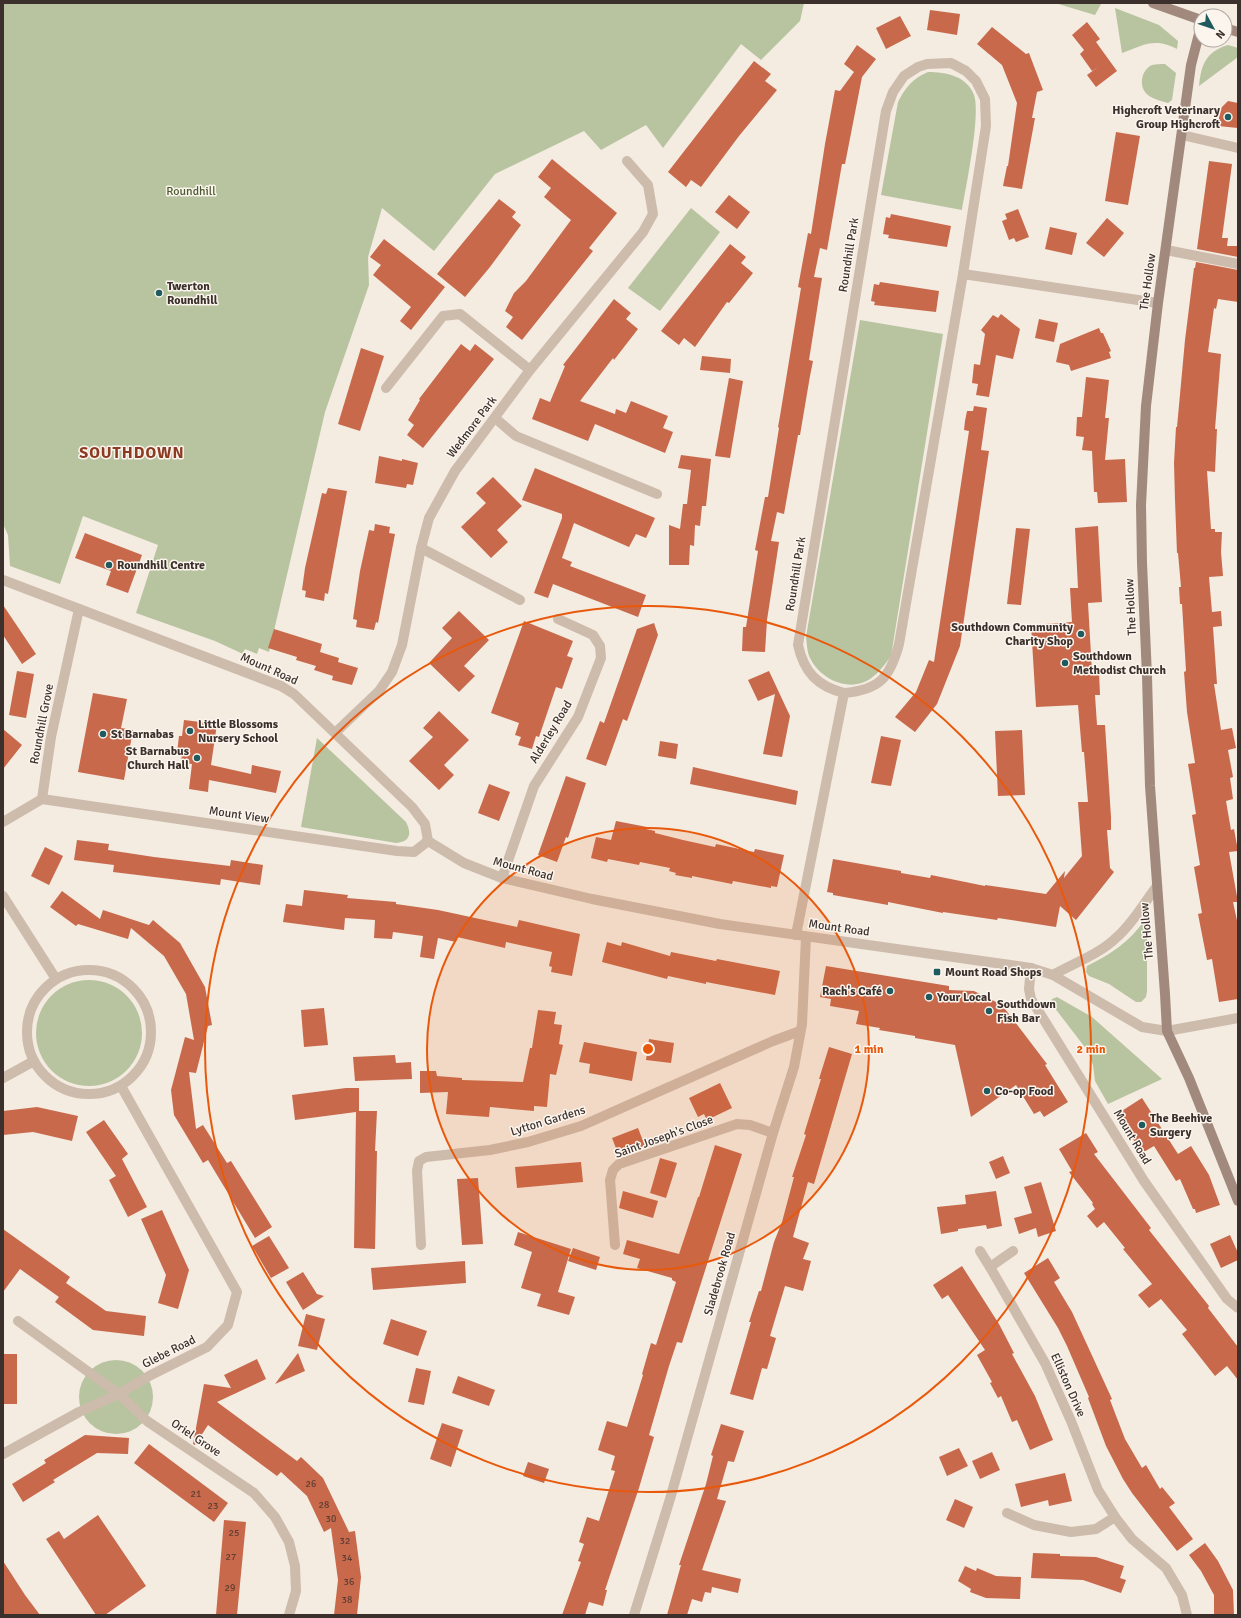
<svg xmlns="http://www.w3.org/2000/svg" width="1241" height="1618" font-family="Signika,sans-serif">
<rect width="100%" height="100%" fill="#f4ebe1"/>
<!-- green -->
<g fill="#b8c4a0">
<path d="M3,3H804L800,21L761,60L741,44L663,148L646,125L601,150L584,131L495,174L434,251L382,208L368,257L369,285L325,412L269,652L259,648L257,654L245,649L243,654L215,641L136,613L158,545L83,516L60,584L10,566L8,535L3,524Z"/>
<path d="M1055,3H1099L1101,4L1095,15Z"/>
<path d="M1115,8L1159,25L1178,41L1177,49C1155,37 1143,45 1122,53Z"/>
<path d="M1228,45L1238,48V57L1199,86C1201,64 1206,52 1228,45Z"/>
<path d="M1165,64L1176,73L1172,100L1168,103C1161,101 1153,99 1148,95C1138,87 1141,70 1152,65C1156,64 1161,64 1165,64Z"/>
<path d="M928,72C946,72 967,76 974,95C981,114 966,187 962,210L881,195L898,102C905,88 913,78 928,72Z"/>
<path d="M691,208L720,232L660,311L628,288Z"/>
<path d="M860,320L943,334L891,656C885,664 879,673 870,679C849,693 820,679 810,658C807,652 807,644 806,637Z"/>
<path d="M317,738L406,822C412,834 410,842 396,843L301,827Z"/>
<path d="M1144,921L1147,923V991L1146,997L1141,1002H1136L1109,984L1089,976L1086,972L1087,966C1111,954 1128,943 1144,921Z"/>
<circle cx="89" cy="1033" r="53"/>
<path d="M1057,997L1092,1017L1162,1079L1108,1104L1095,1081L1093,1065L1087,1050L1051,1003L1052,999Z"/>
<circle cx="116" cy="1397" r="37"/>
</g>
<!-- building -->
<g fill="#c8694b">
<path d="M930,10L960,14L957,35L927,30Z"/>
<path d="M900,16L911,36L886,49L876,28Z"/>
<path d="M1087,22L1100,39L1096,42L1117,71L1096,87L1087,75L1098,67L1092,71L1080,54L1084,50L1072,35Z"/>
<path d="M992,27L1026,54L1029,53L1043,90L1037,92L1032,118H1035L1022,189L1003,186L1007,166H1008L1017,103L1002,65L977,44Z"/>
<path d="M857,45L876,59L862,77L845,164H842L827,250L820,248L814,277L822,278L809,360L813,361L810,376L800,435H798L784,514L777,512L771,541L779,542L767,620L765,652L742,651L743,627H746L758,551L755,550L765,497H768L779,428L778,427L780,416L801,288L798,287L808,233L811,234L825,144L835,90L840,91L854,72L844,64Z"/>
<path d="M754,61L771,74L765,81L777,90L739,136L701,187L691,180L686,187L668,172Z"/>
<path d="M1228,101L1238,103V128L1218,126L1220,109Z"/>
<path d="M1116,132L1140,136L1128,205L1105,201Z"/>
<path d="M552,159L617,213L589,248L593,251L522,340L506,327L513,317L505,311L514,293L526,281L571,220L544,197L551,188L538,177Z"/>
<path d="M1209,161L1232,164L1222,238H1228L1227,246H1238V257L1197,249Z"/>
<path d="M729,195L750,212L737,229L715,212Z"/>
<path d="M499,199L516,212L512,217L521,225L490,267L465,297L437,274Z"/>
<path d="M1018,209L1029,237L1016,242L1014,238L1009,240L1002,221L1007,219L1005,214Z"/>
<path d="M891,214L951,226L947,247L888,238L889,235L883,234L886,217L890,218Z"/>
<path d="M1107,218L1124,233L1104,257L1086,243Z"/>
<path d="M1050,227L1077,233L1072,255L1045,249Z"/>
<path d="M384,239L445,287L411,330L400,321L411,307L373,275L381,265L370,257Z"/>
<path d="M730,244L746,257L741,263L753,273L729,303L727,302L695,347L684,338L679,345L661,331Z"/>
<path d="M1196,262L1238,270V302L1218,299L1216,309L1214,308L1208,352L1221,354L1215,429H1217L1215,472L1207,471L1211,529H1215V532H1222L1221,552L1223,576L1209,577L1212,612L1221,611L1222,626L1213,627L1217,684H1214L1221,730L1232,728L1236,748L1228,750L1233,777L1230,778L1233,799L1226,801L1231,830L1234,829L1238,851L1229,852L1238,902H1233L1238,925V999L1219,1002L1212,959L1207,960L1198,914L1202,913L1194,867L1200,865L1192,815L1196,814L1188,764L1195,763L1187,712L1184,672L1186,671L1182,604H1180L1179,587H1181L1178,553H1177L1175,500L1174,463L1176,427H1177L1185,340L1194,268H1195Z"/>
<path d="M880,282L939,291L936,312L874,305L875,302L871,301L874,284L879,285Z"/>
<path d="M614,299L631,313L626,319L638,329L614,360L613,358L580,401L615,414L616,409L626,413L631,401L668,416L663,428L673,432L665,453L595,424L588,441L532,419L540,398L550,402L565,366L563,365Z"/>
<path d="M1001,314L1020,329L1013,359L996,355L989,397L976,395L978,384L972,383L974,364L980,365L985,334L981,330L993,315L998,318Z"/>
<path d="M1039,319L1058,323L1054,342L1035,338Z"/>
<path d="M1099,328L1101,333H1103L1111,351L1109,352L1111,358L1071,371L1069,365L1056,362L1060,344Z"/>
<path d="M461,344L470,351L475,344L494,359L423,448L407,435L414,425L408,420L420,400L419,399Z"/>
<path d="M361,348L384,356L360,431L338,424Z"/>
<path d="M702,356L731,359L730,373L700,370Z"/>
<path d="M1086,377L1109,380L1105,418H1109L1105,460L1125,459L1127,502L1098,503L1097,492H1094L1092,451L1082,450L1084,437L1076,436L1077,417H1082Z"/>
<path d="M729,378L743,381L730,458L715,456Z"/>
<path d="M974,406L987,408L981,450L989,451L960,646L937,704L915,732L895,717L916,692L929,660L934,662L969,431L964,430L965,421L967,411H973Z"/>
<path d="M681,455L711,459L706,506H702L700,526L695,525L694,546L690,545L689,565H669V525L680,529L683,504H687L691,470L678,468Z"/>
<path d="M379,456L402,461V459L418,463L413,485L407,484L406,488L375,483Z"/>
<path d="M535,468L655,518L646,538L636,534L629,547L574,523L562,558L572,562L570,566L646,595L638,617L553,584L548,598L534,593L562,518V514L522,500Z"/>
<path d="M493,477L522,506L497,530L508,542L491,558L461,527L486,503L476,493Z"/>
<path d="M328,488L347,491L328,594L325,593L324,601L305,597L306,591L302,590L305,568L322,493L326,494Z"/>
<path d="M375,524L390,527L389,533L395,534L378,623L376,622L374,630L356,627L357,620L353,619L360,571L369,530L374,531Z"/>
<path d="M1098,526L1102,602L1088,603L1092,672H1099L1100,695H1095L1097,725H1105L1111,817V830H1107L1110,868L1114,872L1076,920L1060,906L1056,927L998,918L997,920L943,912V913L888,902V905L833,895V893L827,892L833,859L901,871V873L930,878L931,875L985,886V885L1046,894L1065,871L1064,878L1082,856L1078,802H1088L1084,752H1082L1078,705L1036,707L1031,625L1072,622L1070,588H1078L1075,528Z"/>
<path d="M1016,528L1030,529L1021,605L1007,604Z"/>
<path d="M85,533L142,555L128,593L106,585L111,571L75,558Z"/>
<path d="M3,605L36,654L22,664L3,635Z"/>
<path d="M459,611L489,640L464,666L475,676L459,692L429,663L452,638L442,628Z"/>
<path d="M524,621L573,641L567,656L573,658L562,689L556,687L539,737L536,736L532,749L518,745L521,737L515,735L519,723L491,713Z"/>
<path d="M654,623L658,635L627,721L623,719L606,766L586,759L600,721L604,723L637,629Z"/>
<path d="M274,629L322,644L320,652L339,658L338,662L358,668L352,685L332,680L333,676L314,670L316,666L296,660L297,657L268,648Z"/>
<path d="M17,671L34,674L26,718L9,715Z"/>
<path d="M769,671L790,716L782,757L763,754L775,694L758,701L748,680Z"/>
<path d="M93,693L127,699L121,728L133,730L124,780L78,772Z"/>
<path d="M439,711L469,740L444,765L454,775L439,790L409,761L433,737L423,728Z"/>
<path d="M184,720L217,724L211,765L251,774L252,765L281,771L276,793L209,780L208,792L189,789L192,764L181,763L182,753H177L179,736H182Z"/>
<path d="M3,729L22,745L3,769Z"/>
<path d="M1022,730L1025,795L998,796L995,731Z"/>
<path d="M881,736L901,740L891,786L871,783Z"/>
<path d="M660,741L678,744L676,759L658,756Z"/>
<path d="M693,767L798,791L796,805L690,784Z"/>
<path d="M566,776L586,783L568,838L566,837L557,862L538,855Z"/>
<path d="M489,784L510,792L499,821L478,813Z"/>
<path d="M616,821L647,827L646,829L655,831V833L683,840L715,847L716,844L754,852L755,849L784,855L777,887L771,886V888L733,881L732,884L692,876V878L675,875L676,873L669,871L670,868L640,862L639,865L608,859L607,862L591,858L596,837L611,840Z"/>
<path d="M77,840L109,844L108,850L154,857L230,866L231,860L263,865L260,885L221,879L220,885L113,872L114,865L74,860Z"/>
<path d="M45,847L63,856L49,885L31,876Z"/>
<path d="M304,890L348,895L347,898L396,902V904L438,910L517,927L519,920L580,934L572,976L551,972L552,967L549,966L552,952L506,942L505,948L457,937L456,942L438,938L434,959L420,957L423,936L393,932L392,939L374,938L375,920L345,918L344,930L283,922L286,904L302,906Z"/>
<path d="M62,891L100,919L103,910L149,925L153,920L180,943L205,987L212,1025L208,1026L196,1073L189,1072L196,1129L203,1125L227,1163L231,1161L272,1227L255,1238L208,1160L203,1163L174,1115L171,1090L185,1037L194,1040L186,994L164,956L131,928L128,939L78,924L76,926L50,907Z"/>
<path d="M607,942L621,946L622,942L670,956L671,952L716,961L717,959L780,971L775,995L706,982V984L668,976L667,979L602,962Z"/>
<path d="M826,966L949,986V990L974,991L1002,1005L1047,1064L1045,1065L1068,1102L1044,1117L1040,1111L1034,1114L1016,1085L971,1117L955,1045L915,1038V1036L879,1030L880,1028L856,1024L859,1011L830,1006L831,999L820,997Z"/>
<path d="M324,1008L328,1045L304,1047L301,1010Z"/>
<path d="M538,1010L556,1012L554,1024L562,1025L559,1044L563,1045L556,1075L550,1074L547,1107L534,1106V1111L490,1107L489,1117L446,1114L448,1092L420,1093V1071H436L437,1076L462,1078V1080L523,1082L530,1048H532Z"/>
<path d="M649,1039L674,1043L671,1063L646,1060Z"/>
<path d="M584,1042L637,1052L632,1081L589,1073L590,1064L579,1062Z"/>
<path d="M829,1047L852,1054L814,1184L808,1182L793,1237L809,1243L803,1259L811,1261L803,1291L785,1286L770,1336L776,1338L767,1369L762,1368L753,1400L730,1394L751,1322H749L759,1291H761L774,1242L782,1222L794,1177H792L806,1135L804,1134L821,1079H819Z"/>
<path d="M395,1055L396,1063L411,1062L412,1079L355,1081L353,1057Z"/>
<path d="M720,1083L732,1108L707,1120L704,1114L698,1117L689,1098Z"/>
<path d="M346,1088H359V1111H377L375,1151H377L375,1249L354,1248L356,1112L295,1120L292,1095Z"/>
<path d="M1142,1098L1178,1154L1191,1146L1209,1175L1220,1205L1196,1213L1195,1209H1193L1180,1179L1176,1181L1154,1146L1142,1153L1117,1114Z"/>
<path d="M37,1107L78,1116L72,1141L33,1132L3,1135V1111Z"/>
<path d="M104,1120L128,1154L122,1159L147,1207L128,1217L109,1180L116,1176L86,1132Z"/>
<path d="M638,1128L645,1146L619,1156L612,1138Z"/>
<path d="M1086,1133L1098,1152L1094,1154L1151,1228L1149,1230L1209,1306L1208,1308L1238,1347V1380L1227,1366L1215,1376L1182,1334L1187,1330L1161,1299L1149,1308L1138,1295L1152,1284L1123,1249L1125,1248L1104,1222L1097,1228L1087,1216L1095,1209L1092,1204L1093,1203L1069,1172L1072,1171L1059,1149Z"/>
<path d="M715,1145L742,1154L682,1343L677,1342L669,1366L649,1435L654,1437L639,1488L605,1590H607L603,1606L589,1602L585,1615H562L581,1562L578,1561L584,1544L579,1542L587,1517L599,1521L615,1471L611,1470L615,1456L598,1450L607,1421L627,1427L643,1375L642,1374L651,1343L656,1345L676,1282L672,1280V1278L637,1268L640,1259L623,1254L627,1240L679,1254L698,1197H699Z"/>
<path d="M1003,1156L1010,1173L996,1179L989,1162Z"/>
<path d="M660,1158L677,1163L666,1198L650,1193Z"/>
<path d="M581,1162L583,1182L517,1188L515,1167Z"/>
<path d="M478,1178L483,1244L462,1245L457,1179Z"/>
<path d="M1041,1182L1056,1231L1038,1237L1036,1228L1019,1234L1014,1218L1032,1213L1024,1187Z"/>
<path d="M623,1191L658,1201L653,1218L619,1208Z"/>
<path d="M996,1191L1002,1226L987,1229L986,1225L958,1229V1231L941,1234L937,1207L966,1204L965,1195Z"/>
<path d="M162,1210L189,1270L178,1309L158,1303L166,1275L141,1219Z"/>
<path d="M3,1229L70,1277L66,1283L106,1311L146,1316L144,1336L93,1330L55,1302L59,1297L20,1269L3,1292Z"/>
<path d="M518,1232L571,1249L558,1292L575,1297L569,1315L537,1306L541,1294L521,1288L532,1252L514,1245Z"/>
<path d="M1230,1235L1238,1253V1260L1221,1268L1210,1244Z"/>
<path d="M269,1236L289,1268L271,1278L252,1246Z"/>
<path d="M573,1248L600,1257L596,1270L568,1261Z"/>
<path d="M1048,1258L1060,1278L1054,1282L1072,1312L1112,1399L1110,1400L1125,1439L1142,1468L1146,1465L1160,1489L1162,1487L1175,1503L1169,1507L1193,1539L1177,1551L1132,1493L1123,1479L1106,1446L1088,1398L1089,1397L1067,1346L1058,1328L1024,1273Z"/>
<path d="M465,1261L466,1283L373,1290L371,1268Z"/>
<path d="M962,1266L999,1324L1014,1353L1012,1354L1035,1396L1053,1440L1030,1450L1017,1420L1012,1422L1001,1396L998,1398L990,1383L992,1382L977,1355L985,1350L948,1295L942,1299L933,1285Z"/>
<path d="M303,1272L317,1294L324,1296L303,1310L286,1282Z"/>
<path d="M306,1314L325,1319L317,1350L298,1346Z"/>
<path d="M391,1319L427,1331L418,1356L383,1344Z"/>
<path d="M298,1353L305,1371L275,1384Z"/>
<rect x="3" y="1354" width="14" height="50"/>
<path d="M257,1359L266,1379L217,1402L297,1461L301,1457L323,1478L349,1532L355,1531L361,1577L357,1615H334L338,1580L331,1528L324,1532L307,1496L281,1472L277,1476L208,1425L195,1445L193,1444L204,1384L231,1388L224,1375Z"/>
<path d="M416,1368L431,1371L424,1405L408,1402Z"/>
<path d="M458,1376L495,1390L489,1406L452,1393Z"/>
<path d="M442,1423L463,1430L451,1467L430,1459Z"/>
<path d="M721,1424L744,1431L734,1462L728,1461L717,1499L726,1501L702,1570L741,1579L738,1593L712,1587L711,1593L705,1592L702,1602L692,1599L687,1615H667L681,1565H679L706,1484L713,1456L711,1455Z"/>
<path d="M85,1435L129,1438L128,1454L97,1453L53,1480L55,1482L23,1502L12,1484L46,1463L44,1460Z"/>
<path d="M149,1444L228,1503L214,1522L134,1463Z"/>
<path d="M959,1448L968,1466L947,1476L939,1457Z"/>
<path d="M992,1452L1000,1470L980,1479L972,1461Z"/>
<path d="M528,1462L549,1469L544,1483L523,1476Z"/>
<path d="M1065,1473L1072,1501L1049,1506L1048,1500L1021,1507L1015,1484Z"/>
<path d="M955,1499L973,1507L964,1528L946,1520Z"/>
<path d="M98,1515L146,1586L105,1615H96L46,1539L59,1531L64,1539Z"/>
<path d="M224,1520L246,1522L237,1615H216Z"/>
<path d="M1205,1543L1218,1561L1233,1590L1234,1615H1214V1595L1201,1571L1189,1555Z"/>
<path d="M1033,1553L1060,1554V1556L1096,1557L1124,1566L1120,1578L1126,1580L1121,1593L1083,1580L1031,1578Z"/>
<path d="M3,1561L25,1595L40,1615H3Z"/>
<path d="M965,1566L976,1571L977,1568L996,1576L1021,1577L1020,1599L986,1598L970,1592L971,1589L958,1581Z"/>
</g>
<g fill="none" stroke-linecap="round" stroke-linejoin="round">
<!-- street -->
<g stroke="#cdbbac" stroke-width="10">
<path d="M1182,135L1238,148"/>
<path d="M1166,250L1238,264"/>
<path d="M963,274L1158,303"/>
<path d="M386,388L443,316L460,314L530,370"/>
<path d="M495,418L516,436L657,494"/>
<path d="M421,548L520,600"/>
<path d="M3,580L250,674L281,686L294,694L412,807L425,824L428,841L464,863L502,878L592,899L720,924L1031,968L1053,975L1142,1027L1167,1031L1238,1018"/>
<path d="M336,732L379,691L392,672L402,645L421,548L429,518L455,471L530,370L643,232L653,214L648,185L627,161"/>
<path d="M42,799L397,851L414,852L428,841"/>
<path d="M3,822L42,799L51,737L79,609"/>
<path d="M502,878L534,786L578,717L601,658L600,646L593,635L558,619"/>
<path d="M3,896L56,979"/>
<path d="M796,935L844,693C817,686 804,672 798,645L886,111L893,92L904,76L918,67L927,64L951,63L966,71L976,81L985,99L986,126L963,274L899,644C890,678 879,690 844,693"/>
<path d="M1031,968L1029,989L1031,999L1144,1181L1227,1299L1238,1308"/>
<circle cx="89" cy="1032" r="62"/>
<path d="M1053,975C1074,963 1100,954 1117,937C1133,923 1144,903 1157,886"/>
<path d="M3,1078L34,1061"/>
<path d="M421,1245L417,1171L419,1161L426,1157L490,1150L528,1142L581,1126L773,1041L800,1031"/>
<path d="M615,1245L610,1180L613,1170L619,1164L737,1124L750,1125L773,1133"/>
<path d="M980,1251L990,1267L1045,1363L1071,1421L1098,1490L1115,1517L1132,1539L1166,1568L1182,1595L1187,1615"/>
<path d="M990,1267L1013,1251"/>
<path d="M18,1321L119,1394L147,1421L254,1493L275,1517L289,1542L295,1566L296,1591L289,1615"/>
<path d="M3,1454L79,1412L119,1394L149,1376L207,1347L228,1325L237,1292L121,1086"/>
<path d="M1007,1513L1034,1525L1071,1532L1096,1529L1115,1517"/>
<path d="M634,1615L670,1499L773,1133L794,1067L802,1024L806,937"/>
</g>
<!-- secondary -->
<g stroke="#a18a7d" stroke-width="10">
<path d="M1153,3L1201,20"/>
<path d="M1201,26L1191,65L1158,303L1146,406L1141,505L1142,563L1147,676L1150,786L1165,994L1167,1031L1189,1078L1238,1201"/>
<path d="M1225,28L1238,32"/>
</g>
</g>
<!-- distance rings -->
<circle cx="648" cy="1049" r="221" fill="#e8590c" fill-opacity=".12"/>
<g fill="none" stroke="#e8590c" stroke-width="2">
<circle cx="648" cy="1049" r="221"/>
<circle cx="648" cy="1049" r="443"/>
</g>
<!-- markers -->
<g fill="#1f5a5e" stroke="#fbf5ee" stroke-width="1.5">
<circle cx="1228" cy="117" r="4"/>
<circle cx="159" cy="293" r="4"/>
<circle cx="109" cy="565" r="4"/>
<circle cx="1081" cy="634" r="4"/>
<circle cx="1065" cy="663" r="4"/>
<circle cx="190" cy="731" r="4"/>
<circle cx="103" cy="734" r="4"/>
<circle cx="197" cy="758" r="4"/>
<rect x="933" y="968" width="8" height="8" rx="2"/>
<circle cx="890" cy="991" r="4"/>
<circle cx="929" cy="997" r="4"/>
<circle cx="989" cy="1011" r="4"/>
<circle cx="987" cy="1091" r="4"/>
<circle cx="1142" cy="1125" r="4"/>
</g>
<g text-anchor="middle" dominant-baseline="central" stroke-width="3" stroke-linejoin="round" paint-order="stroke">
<!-- number labels -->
<g font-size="10" fill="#5e3e33">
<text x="311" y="1484">26</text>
<text x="196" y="1494">21</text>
<text x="324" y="1505">28</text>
<text x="213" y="1506">23</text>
<text x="331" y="1519">30</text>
<text x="234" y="1533">25</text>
<text x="345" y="1541">32</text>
<text x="231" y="1557">27</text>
<text x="347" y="1558">34</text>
<text x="349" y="1582">36</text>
<text x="230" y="1588">29</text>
<text x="347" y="1600">38</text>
</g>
<!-- poi labels -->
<g font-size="12" font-weight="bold" fill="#3b302b" stroke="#fbf5ee" text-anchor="start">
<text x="1220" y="110" text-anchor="end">Highcroft Veterinary<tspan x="1220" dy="14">Group Highcroft</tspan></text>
<text x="167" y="286">Twerton<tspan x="167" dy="14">Roundhill</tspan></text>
<text x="117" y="565">Roundhill Centre</text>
<text x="1073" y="627" text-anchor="end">Southdown Community<tspan x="1073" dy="14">Charity Shop</tspan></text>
<text x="1073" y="656">Southdown<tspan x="1073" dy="14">Methodist Church</tspan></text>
<text x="198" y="724">Little Blossoms<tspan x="198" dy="14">Nursery School</tspan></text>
<text x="111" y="734">St Barnabas</text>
<text x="189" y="751" text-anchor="end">St Barnabus<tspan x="189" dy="14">Church Hall</tspan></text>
<text x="945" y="972">Mount Road Shops</text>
<text x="882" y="991" text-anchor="end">Rach's Café</text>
<text x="937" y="997">Your Local</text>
<text x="997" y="1004">Southdown<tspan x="997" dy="14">Fish Bar</tspan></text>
<text x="995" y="1091">Co-op Food</text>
<text x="1150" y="1118">The Beehive<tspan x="1150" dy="14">Surgery</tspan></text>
</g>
<!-- park labels -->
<g font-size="12" fill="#4a5a2e" stroke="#fbf5ee">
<text x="191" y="191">Roundhill</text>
</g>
<!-- street labels -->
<g font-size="12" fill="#3b302b" stroke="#fbf5ee">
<text transform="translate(849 255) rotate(-81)">Roundhill Park</text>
<text transform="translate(1148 282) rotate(-82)">The Hollow</text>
<text transform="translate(472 427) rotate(-53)">Wedmore Park</text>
<text transform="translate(796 574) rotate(-81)">Roundhill Park</text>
<text transform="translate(1131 607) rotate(-93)">The Hollow</text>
<text transform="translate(269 669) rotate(24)">Mount Road</text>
<text transform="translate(42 724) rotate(-79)">Roundhill Grove</text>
<text transform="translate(551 732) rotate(-59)">Alderley Road</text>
<text transform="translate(239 815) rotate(8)">Mount View</text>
<text transform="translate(523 869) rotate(15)">Mount Road</text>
<text transform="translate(839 928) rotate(8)">Mount Road</text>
<text transform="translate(1147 931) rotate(-95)">The Hollow</text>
<text transform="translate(548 1121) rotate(-17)">Lytton Gardens</text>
<text transform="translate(664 1137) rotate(-20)">Saint Joseph's Close</text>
<text transform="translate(1132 1137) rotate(59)">Mount Road</text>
<text transform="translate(720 1274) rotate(-74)">Sladebrook Road</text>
<text transform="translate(169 1352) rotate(-27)">Glebe Road</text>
<text transform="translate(1068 1385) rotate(66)">Elliston Drive</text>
<text transform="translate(196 1438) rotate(34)">Oriel Grove</text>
</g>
<!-- district labels -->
<g font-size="16" font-weight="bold" letter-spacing="1" fill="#8c3b22" stroke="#fbf5ee">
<text x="132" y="453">SOUTHDOWN</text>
</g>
</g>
<circle cx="648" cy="1049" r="6" fill="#e8590c" stroke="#fbf5ee" stroke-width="2"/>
<g font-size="12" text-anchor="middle" font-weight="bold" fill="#e8590c" stroke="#fbf5ee" stroke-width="3" stroke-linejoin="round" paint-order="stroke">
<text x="869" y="1053">1 min</text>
<text x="1091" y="1053">2 min</text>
</g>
<!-- border -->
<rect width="1241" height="1618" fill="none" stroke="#3b302b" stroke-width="8"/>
<!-- north arrow -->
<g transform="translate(1213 28) rotate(130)"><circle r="19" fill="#fbf5ee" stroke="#aea6a0"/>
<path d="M0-3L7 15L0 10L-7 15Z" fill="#1f5a5e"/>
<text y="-6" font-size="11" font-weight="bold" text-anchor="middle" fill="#3b302b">N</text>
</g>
</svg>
